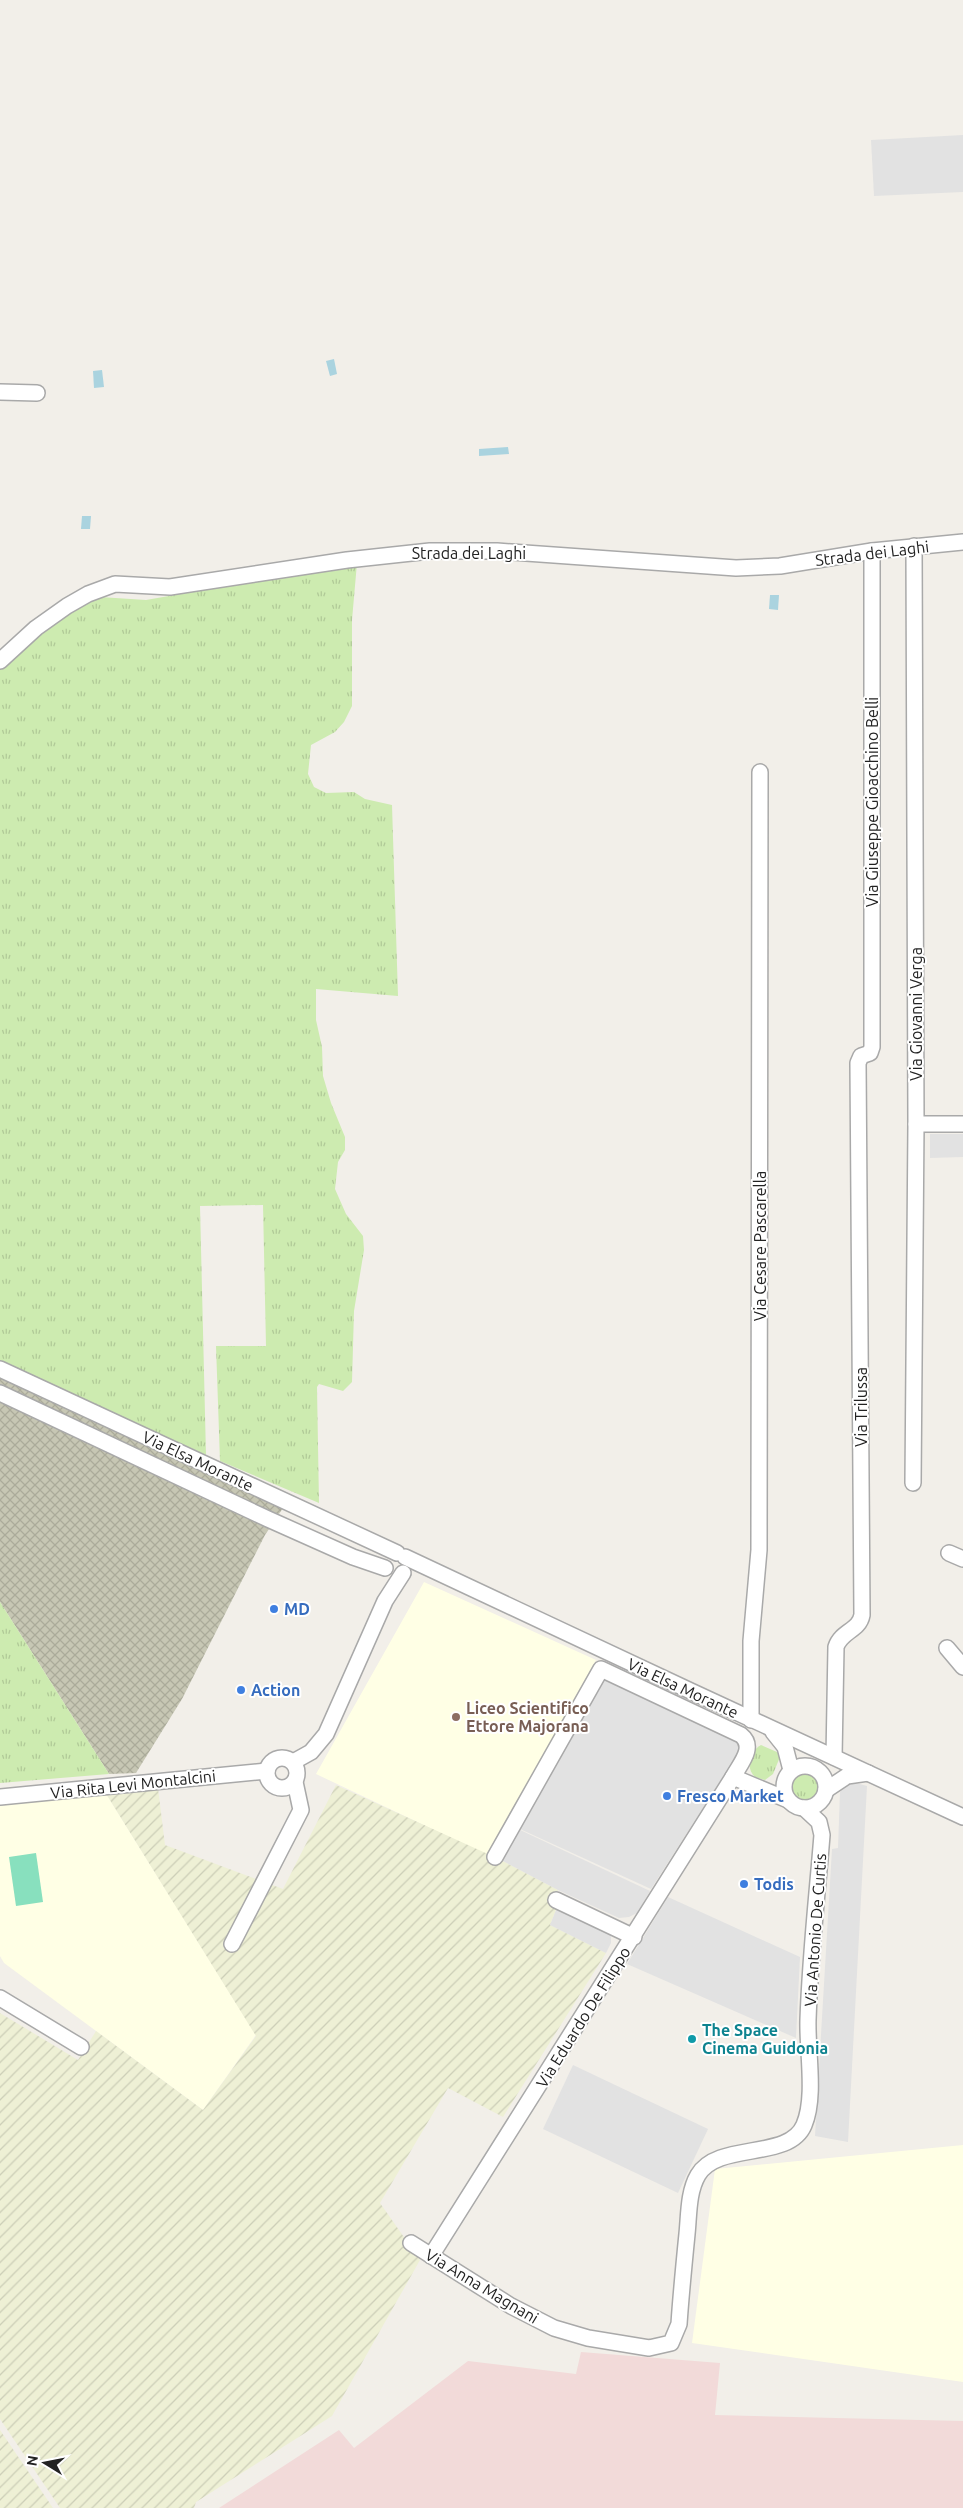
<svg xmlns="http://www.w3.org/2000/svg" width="963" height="2508" font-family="Ubuntu,sans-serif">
<defs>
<pattern id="construction-cross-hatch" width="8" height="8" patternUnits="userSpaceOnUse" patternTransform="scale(1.25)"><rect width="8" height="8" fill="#c7c7b4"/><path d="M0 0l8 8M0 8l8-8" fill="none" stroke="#abab9a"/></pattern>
<pattern id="farmland-furrows" width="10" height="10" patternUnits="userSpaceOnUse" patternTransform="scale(1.25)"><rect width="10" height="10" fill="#eef0d5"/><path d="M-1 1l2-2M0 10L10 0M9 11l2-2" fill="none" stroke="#ccceb7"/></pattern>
<pattern id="grass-tufts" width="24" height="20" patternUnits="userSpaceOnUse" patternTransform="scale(1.25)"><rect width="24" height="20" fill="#cdebb0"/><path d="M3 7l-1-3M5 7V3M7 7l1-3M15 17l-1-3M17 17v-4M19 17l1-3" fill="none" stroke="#b0c997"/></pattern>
</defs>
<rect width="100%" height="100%" fill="#f2efe9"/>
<!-- commercial -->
<path fill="#f2dad9" d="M581,2352L720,2363L715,2415L963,2421V2508H219L339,2430L354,2448L468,2361L576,2374Z"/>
<!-- education -->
<g fill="#ffffe5">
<path d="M424,1582L596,1660L487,1855L316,1774Z"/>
<path d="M105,1792L256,2035L203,2110L4,1963L0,1956V1806Z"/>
<path d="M963,2145V2382L692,2343L715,2169Z"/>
</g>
<!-- construction -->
<path fill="url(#construction-cross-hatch)" d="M0,1378L283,1508L265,1535L182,1699L136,1773L109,1774L0,1602Z"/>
<!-- farmland -->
<g fill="url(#farmland-furrows)">
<path d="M336,1785L501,1860L558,1890L552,1902L558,1905L550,1925L606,1953L503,2117L448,2088L380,2203L420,2260L332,2416L196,2502L194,2508H60L0,2419V2013L78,2060L96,2031L203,2110L256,2036L105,1792L158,1788L165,1845L283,1889Z"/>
<path d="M0,2430L53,2508H0Z"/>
</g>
<!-- grass -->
<g fill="url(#grass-tufts)">
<path d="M357,563L352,620V706L344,722L335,732L311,745L308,774L314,787L326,793L354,792L365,799L392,805L398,996L316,989V1020L322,1047L323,1076L331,1103L345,1137V1150L338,1162L335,1189L346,1214L363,1236L364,1250L354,1311L352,1382L343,1391L319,1384L317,1387L319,1503L220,1461L216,1346H266L263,1205L200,1206L206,1455L0,1362V667L16,651L79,606L100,597L146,600Z"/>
<path d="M0,1602L109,1774L0,1783Z"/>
<path d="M761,1745L777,1752L780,1757L773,1774L765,1780L755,1777C745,1768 750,1751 761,1745Z"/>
<circle cx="805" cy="1787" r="14"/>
</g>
<!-- pitch -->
<path fill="#88e0be" d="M36,1853L43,1902L16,1906L9,1857Z"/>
<!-- parking -->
<g fill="#e2e2e2">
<path d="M963,135V192L874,196L871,140Z"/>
<path d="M930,1134H963V1157L930,1158Z"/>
<path d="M604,1676L744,1744L651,1889L520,1829Z"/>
<path d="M849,1781L867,1786L848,2142L815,2136L832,1849L838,1848L840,1792Z"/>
<path d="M518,1829L650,1891L637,1913L629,1917L619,1918L558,1890L501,1860Z"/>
<path d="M668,1897L800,1957L796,2038L627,1964Z"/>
<path d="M558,1905L611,1934V1943L606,1953L550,1925Z"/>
<path d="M573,2065L708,2129L678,2193L543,2129Z"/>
</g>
<!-- water -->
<g fill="#aad3df">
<path d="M334,359L337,374L330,376L326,361Z"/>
<path d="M102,370L104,387L94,388L93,371Z"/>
<path d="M508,447L509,454L479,456V449Z"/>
<path d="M82,516H91L90,529H81Z"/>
<path d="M770,595H779L778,610L769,609Z"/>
</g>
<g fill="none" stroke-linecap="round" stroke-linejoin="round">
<defs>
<g id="minor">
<path d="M0,392L37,393"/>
<path d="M0,661L36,628L67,606L88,594L115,584L170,587L347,560L430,551H497L736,568L780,566L872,551L963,542"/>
<path d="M916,1124H963"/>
<path d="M0,1369L397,1553"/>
<path d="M0,1393L268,1519L353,1557L385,1568"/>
<path d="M913,1483L916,1124L914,546"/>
<path d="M949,1553L963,1559"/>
<path d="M405,1557C590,1645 777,1731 963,1817"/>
<path d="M947,1648L963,1667"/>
<path d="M751,1720V1641L759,1550L760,772"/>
<path d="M773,1732L785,1747L791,1770"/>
<path d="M834,1757L836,1647C841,1631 859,1631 862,1615L858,1063L861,1056L870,1053L872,1047V551"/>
<circle cx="282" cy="1773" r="15"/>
<path d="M293,1762L311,1752L326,1734L385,1601L403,1573"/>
<circle cx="805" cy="1787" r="21"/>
<path d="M826,1790L847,1776L868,1773"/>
<path d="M0,1797L267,1771"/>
<path d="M495,1857L601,1669L741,1735C756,1747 740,1764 733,1777L788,1800"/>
<path d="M556,1900L634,1937"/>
<path d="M232,1944L301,1810L295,1782"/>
<path d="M0,1998L81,2047"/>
<path d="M411,2243L511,2306L554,2328L588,2338L649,2348L671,2343L679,2324C681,2294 684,2264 687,2234C689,2215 688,2192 698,2175C718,2141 789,2161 804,2125C816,2097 807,2051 808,2020C810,1958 817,1897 822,1835L819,1822L804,1808"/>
<path d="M431,2256L733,1777"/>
</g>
</defs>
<!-- minor casing -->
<use href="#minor" stroke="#a9a9a9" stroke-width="18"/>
<!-- minor -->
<use href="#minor" stroke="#fff" stroke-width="15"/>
</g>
<!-- markers -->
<g fill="#3f7fe0" stroke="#fff" stroke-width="2">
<circle cx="274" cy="1609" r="5"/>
<circle cx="241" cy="1690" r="5"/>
<circle cx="667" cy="1796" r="5"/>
<circle cx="744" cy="1884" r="5"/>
</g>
<circle fill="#8d6e63" stroke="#fff" stroke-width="2" cx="456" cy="1717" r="5"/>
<circle fill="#0f9aa8" stroke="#fff" stroke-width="2" cx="692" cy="2039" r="5"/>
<g text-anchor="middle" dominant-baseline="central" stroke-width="4" stroke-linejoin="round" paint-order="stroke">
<!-- street labels -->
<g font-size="16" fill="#222" stroke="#fff">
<text x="469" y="553">Strada dei Laghi</text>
<text transform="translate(872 553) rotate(-7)">Strada dei Laghi</text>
<text transform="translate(872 802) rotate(-90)">Via Giuseppe Gioacchino Belli</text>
<text transform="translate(916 1014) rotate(-90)">Via Giovanni Verga</text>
<text transform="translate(760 1246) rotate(-90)">Via Cesare Pascarella</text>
<text transform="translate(861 1407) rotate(-90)">Via Trilussa</text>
<text transform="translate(198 1461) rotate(25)">Via Elsa Morante</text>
<text transform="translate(683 1688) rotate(25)">Via Elsa Morante</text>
<text transform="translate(133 1784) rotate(-6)">Via Rita Levi Montalcini</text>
<text transform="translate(815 1930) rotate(-86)">Via Antonio De Curtis</text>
<text transform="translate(583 2017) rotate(-58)">Via Eduardo De Filippo</text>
<text transform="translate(482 2286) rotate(31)">Via Anna Magnani</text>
</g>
<!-- shop labels -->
<g font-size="16" font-weight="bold" fill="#366cbe" stroke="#fff" text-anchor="start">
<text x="284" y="1609">MD</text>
<text x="251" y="1690">Action</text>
<text x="677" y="1796">Fresco Market</text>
<text x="754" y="1884">Todis</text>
</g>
<!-- education labels -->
<g font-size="16" font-weight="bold" fill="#785e54" stroke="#fff" text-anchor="start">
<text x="466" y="1708">Liceo Scientifico<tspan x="466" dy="18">Ettore Majorana</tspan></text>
</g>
<!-- culture labels -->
<g font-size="16" font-weight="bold" fill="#0d838f" stroke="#fff" text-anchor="start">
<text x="702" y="2030">The Space<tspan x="702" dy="18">Cinema Guidonia</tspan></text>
</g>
</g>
<!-- north arrow -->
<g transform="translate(45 2463) rotate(280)" stroke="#ffffff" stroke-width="4" paint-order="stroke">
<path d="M0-4L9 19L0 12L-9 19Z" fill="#222222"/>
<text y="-8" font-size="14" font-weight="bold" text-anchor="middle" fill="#222222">N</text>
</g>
</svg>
